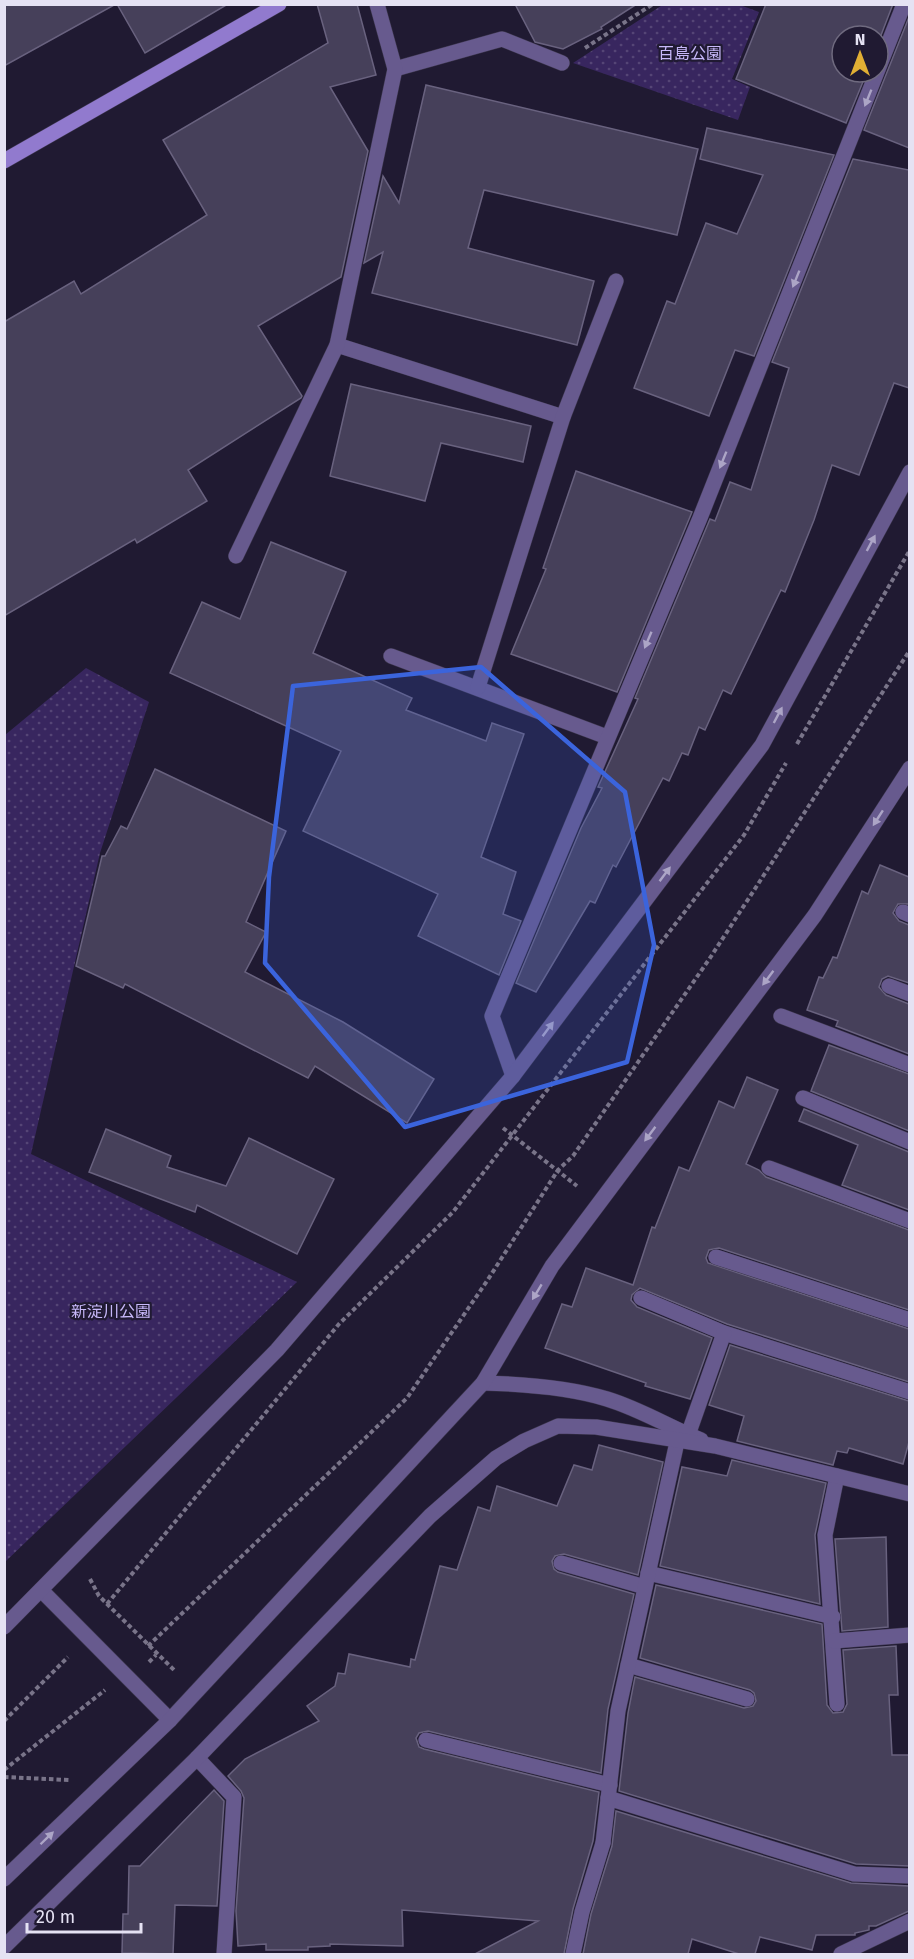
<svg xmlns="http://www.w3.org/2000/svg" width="914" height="1959" font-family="'Fira Sans','Noto Sans JP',sans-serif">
<defs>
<pattern id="grass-dots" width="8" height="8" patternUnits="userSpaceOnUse" patternTransform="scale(1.5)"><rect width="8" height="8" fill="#38265f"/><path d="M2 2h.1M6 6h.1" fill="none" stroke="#554576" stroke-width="1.8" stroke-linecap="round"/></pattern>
</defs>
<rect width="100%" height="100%" fill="#201a32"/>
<!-- grass -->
<g fill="url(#grass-dots)">
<path d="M664,4L740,5L759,12L732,79L750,87L738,120L573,63Z"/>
<path d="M86,668L149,702L100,853L31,1154L297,1282L5,1562V735Z"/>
</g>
<!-- building -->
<g fill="#46405a" stroke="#69627f" stroke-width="1.5">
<path d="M4,4H116L4,66Z"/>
<path d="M117,4H228L145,53Z"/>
<path d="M317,4H357L376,75L330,87L368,151L341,277L258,326L302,396L301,398L188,470L207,501L137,543L135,539L4,616V322L74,281L81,294L207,215L163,140L328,43Z"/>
<path d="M515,4H637L601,27L602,29L563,49L535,42Z"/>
<path d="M766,4H893L878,43V36H842V72H867L846,123L736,79Z"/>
<path d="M909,17V148L864,130Z"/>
<path d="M426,85L698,149L677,235L484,190L468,248L594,281L577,345L372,293L383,252L364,263L383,176L399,203Z"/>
<path d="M707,128L834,155L754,356L735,350L709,416L634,388L667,301L675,304L706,223L737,234L763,175L700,159Z"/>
<path d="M853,159L909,170V388L894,383L859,475L832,465L814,520L785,592L781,590L731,694L723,690L705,730L699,727L688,755L682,753L669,781L663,778L616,867L613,865L595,903L590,901L536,992L516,983L581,828L602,788L598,787L638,699L635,698L710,519L715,521L730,482L751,490L789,368L772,362Z"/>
<path d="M351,384L531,426L523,462L441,443L425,501L330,476Z"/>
<path d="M576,471L692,512L617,692L511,654L546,569L543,568Z"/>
<path d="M271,542L346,572L313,653L412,698L406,710L486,741L492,723L524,734L481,857L516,872L503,914L521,921L499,975L418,936L438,894L303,831L341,751L170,673L202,602L240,619Z"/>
<path d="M155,769L286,831L246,922L266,932L245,972L343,1022L434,1079L407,1123L315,1066L308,1078L125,984L123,988L76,966L102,856H105L121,826L127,829Z"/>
<path d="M880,865L909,877V904H898L893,913L899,921L909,925V983L888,976L882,979L879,987L886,995L909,1004V1054L836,1026L838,1021L807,1010L819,977L823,978L833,957L837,958L862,891L868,894Z"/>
<path d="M829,1045L909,1074V1131L811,1091Z"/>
<path d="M747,1077L778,1090L746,1164L759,1170L766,1177L909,1230V1310L719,1248L709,1250L706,1258L708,1263L909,1329V1382L727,1324L640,1288L632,1295L631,1300L637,1307L712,1338L690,1399L645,1386L646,1383L545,1348L562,1304L572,1307L586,1268L633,1285L652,1227L655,1228L679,1167L689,1171L719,1101L734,1108Z"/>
<path d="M804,1109L909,1152V1210L842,1185L858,1145L799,1121Z"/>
<path d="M106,1129L171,1156L167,1167L226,1186L249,1138L334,1179L297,1254L197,1205L195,1212L89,1172Z"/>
<path d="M730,1345L909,1401V1442L903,1464L849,1448L847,1453L837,1451L833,1465L737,1441L744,1416L709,1405Z"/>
<path d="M599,1445L663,1462L638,1575L564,1554L555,1556L552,1561L554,1569L558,1572L634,1594L608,1709L601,1773L428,1731L419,1733L416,1738L419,1747L424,1749L599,1792L593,1841L573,1909L564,1954H475L538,1921L402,1910L403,1946L330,1944V1946L308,1947V1950H266V1944L238,1946L236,1911L244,1798L241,1791L228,1776L245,1759L319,1721L307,1706L335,1686L338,1673L345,1674L349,1654L410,1667L411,1659L415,1660L440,1566L457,1570L478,1507L490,1511L497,1486L557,1506L574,1465L592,1470Z"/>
<path d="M732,1460L826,1483L815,1535L820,1604L660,1566L682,1467L727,1476Z"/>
<path d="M886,1537L888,1627L842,1631L835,1539Z"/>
<path d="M656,1585L822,1624L827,1705L833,1713L843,1712L847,1704L843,1650L896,1646L898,1695H889L892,1755H909V1866L856,1864L619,1791L628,1713L635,1677L744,1708L753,1706L756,1701L754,1693L750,1690L640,1658Z"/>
<path d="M214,1790L224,1801L217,1906L175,1905L173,1954L122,1953L123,1914H128L129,1866H140Z"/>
<path d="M616,1811L851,1883L909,1886V1911L876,1926H869V1930L855,1933V1935H816L812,1950L760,1937L755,1954H739L692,1939L688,1954H583L591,1914L612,1846Z"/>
</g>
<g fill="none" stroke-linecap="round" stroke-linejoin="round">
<defs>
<g id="lane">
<path d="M395,69L502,39L562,63"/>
<path d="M903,912L910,915"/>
<path d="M889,986L910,994"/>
<path d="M781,1016L910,1065"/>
<path d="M803,1098L910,1142"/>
<path d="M769,1168L910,1221"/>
<path d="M716,1257L910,1320"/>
<path d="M641,1298L724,1333L910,1392"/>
<path d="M688,1435L724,1333"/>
<path d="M837,1476L825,1535L837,1704"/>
<path d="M561,1563L645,1587"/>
<path d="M648,1573L833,1617"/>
<path d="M834,1641L910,1635"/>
<path d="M426,1740L610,1785"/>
<path d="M608,1798L854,1874L910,1876"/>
<path d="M573,1954L582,1912L603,1843"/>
<path d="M841,1954L910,1921"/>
</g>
<g id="street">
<path d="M337,345L563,417"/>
<path d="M236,556L337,345L395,69L377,4"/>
<path d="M391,656L607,737"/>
<path d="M478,687L563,417L616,281"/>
<path d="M513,1076L492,1016L700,518L904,4"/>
<path d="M483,1383C523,1384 568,1387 607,1399C640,1409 669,1427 701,1440"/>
<path d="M41,1590L170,1720"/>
<path d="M4,1627L277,1350L513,1076L762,745L910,472"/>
<path d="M628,1665L747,1699"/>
<path d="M197,1758L234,1797L224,1954"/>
<path d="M603,1843L618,1711L677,1442"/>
<path d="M4,1879L170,1720L483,1383L552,1266L815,915L910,768"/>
<path d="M4,1947L197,1758L430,1516L496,1458L524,1441L558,1426L596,1427L715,1446L910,1494"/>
</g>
<path id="secondary" d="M4,161L279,4"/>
</defs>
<!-- lane casing -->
<use href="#lane" stroke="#3c364d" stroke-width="16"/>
<!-- street casing -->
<use href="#street" stroke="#3c364d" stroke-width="16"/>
<!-- secondary casing -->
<use href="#secondary" stroke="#3c364d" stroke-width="16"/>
<!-- path -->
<g stroke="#797489" stroke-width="4" stroke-dasharray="4.5 3" stroke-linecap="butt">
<path d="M585,48L653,4"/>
<path d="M797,744L910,550"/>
<path d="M503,1128L577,1186"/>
<path d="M90,1579L99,1596L176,1672"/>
<path d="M107,1604L339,1324L453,1212L744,835L786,763"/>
<path d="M148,1646L407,1398L487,1281L558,1170L573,1156L710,958L910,650"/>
<path d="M149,1662L156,1655"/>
<path d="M4,1721L68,1657"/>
<path d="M4,1770L105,1690"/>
<path d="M4,1777L69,1780"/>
</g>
<!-- lane -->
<use href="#lane" stroke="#675a8e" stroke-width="15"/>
<!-- street -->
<use href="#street" stroke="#675a8e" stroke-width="15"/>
<!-- secondary -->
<use href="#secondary" stroke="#917ace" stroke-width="15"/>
</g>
<!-- one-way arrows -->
<defs><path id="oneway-solid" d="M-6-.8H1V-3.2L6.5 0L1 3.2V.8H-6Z" transform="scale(1.5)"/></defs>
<g fill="#aca5c6">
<use href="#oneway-solid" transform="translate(868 98) rotate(112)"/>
<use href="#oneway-solid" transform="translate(796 279) rotate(112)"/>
<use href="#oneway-solid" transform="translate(723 460) rotate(112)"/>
<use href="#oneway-solid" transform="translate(871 543) rotate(-62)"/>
<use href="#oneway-solid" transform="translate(648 640) rotate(113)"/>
<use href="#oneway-solid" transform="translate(778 715) rotate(-62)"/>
<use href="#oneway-solid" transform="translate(878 818) rotate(123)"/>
<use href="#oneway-solid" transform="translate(665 874) rotate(-53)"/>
<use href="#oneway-solid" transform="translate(768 978) rotate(127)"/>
<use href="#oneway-solid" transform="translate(548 1029) rotate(-53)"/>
<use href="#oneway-solid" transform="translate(650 1134) rotate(127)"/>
<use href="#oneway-solid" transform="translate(537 1292) rotate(121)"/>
<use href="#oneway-solid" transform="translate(47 1838) rotate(-44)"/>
</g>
<!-- marked area -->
<path fill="#3b64dc" fill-opacity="0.2" stroke="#3b64dc" stroke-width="4.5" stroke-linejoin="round" d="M481,667L625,792L654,945L627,1062L405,1127L265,963L269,877L293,686Z"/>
<g text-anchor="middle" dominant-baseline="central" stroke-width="4.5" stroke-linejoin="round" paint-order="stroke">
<!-- park labels -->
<g font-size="16" fill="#c7b8f9" stroke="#201a32">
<text x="690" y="53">百島公園</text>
<text x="111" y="1311">新淀川公園</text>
</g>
</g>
<!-- border -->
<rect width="914" height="1959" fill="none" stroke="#e5e2f3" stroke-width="12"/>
<!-- north arrow -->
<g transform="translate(860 54)"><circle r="28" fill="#201a32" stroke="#6f6a7f" stroke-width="1.5"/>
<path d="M0-4.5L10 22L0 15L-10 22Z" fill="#e1af34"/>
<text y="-9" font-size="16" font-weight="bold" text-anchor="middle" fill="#e5e2f3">N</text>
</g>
<!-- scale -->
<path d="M27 1923v9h114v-9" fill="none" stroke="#e5e2f3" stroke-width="3"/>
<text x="36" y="1923" font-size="18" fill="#e5e2f3" stroke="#201a32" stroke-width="4.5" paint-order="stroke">20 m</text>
</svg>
